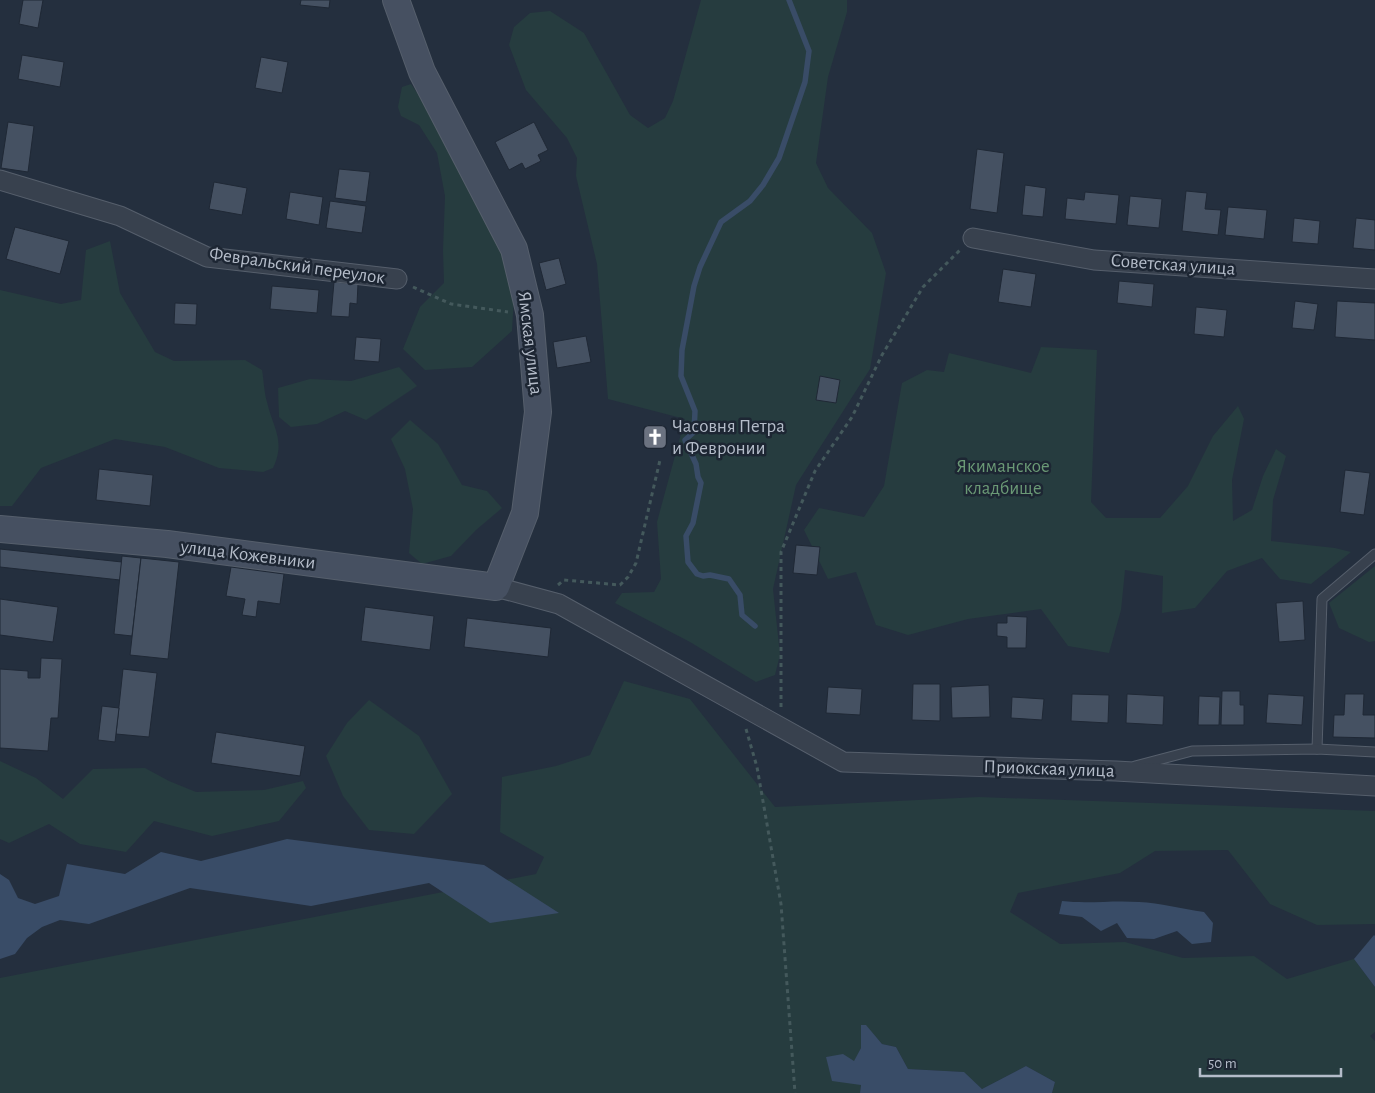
<svg xmlns="http://www.w3.org/2000/svg" width="1375" height="1093" font-family="'Alegreya Sans',sans-serif">
<rect width="100%" height="100%" fill="#242f3e"/>
<!-- green -->
<g fill="#263c3f">
<path d="M701,0H847V12L828,77L816,163L828,188L872,233L886,273L870,369L796,485L773,589L780,655L775,675L756,682L690,642L615,603L622,593L654,592L661,579L657,522L685,419L608,399L597,264L576,176L577,158L567,138L526,90L509,45L514,27L530,13L550,11L584,33L630,115L648,128L665,118L673,101Z"/>
<path d="M411,84L437,122L502,250L514,296L512,331L472,367L425,370L403,349L420,307L444,283L443,250L445,196L437,153L419,125L401,116L398,107L402,87Z"/>
<path d="M110,241L120,293L155,352L174,361L245,360L262,370C264,381 264,392 267,402C273,428 286,441 273,468L263,472L219,468L165,447L115,439L41,468L12,506H0V290L61,304L81,300L86,250Z"/>
<path d="M1041,347L1097,350L1091,502L1106,518H1160L1188,486L1213,436L1238,406L1244,419L1232,480L1233,521L1252,510L1263,476L1276,449L1286,456L1273,500L1271,541L1335,548L1351,552L1311,584L1280,579L1262,558L1227,571L1195,608L1162,613L1163,576L1125,570L1121,610L1109,653L1068,646L1041,609L968,619L908,635L876,625L856,572L828,579L804,530L819,508L864,517L884,486L902,383L927,370L944,372L949,353L1031,373Z"/>
<path d="M399,367L417,386L366,420L345,411L317,424L291,427L279,417L278,388L310,379L351,381Z"/>
<path d="M410,420L438,444L462,485L487,491L502,508L476,530L451,556L422,564L409,553L413,509L405,469L391,439Z"/>
<path d="M1375,566V641L1369,642L1339,628L1329,603Z"/>
<path d="M624,681L690,699L775,807L979,797L1375,811V924L1317,925L1270,904L1228,850L1155,851L1120,873L1018,893L1010,912L1060,944L1125,942L1183,958L1254,956L1287,979L1354,959L1375,987V1032L1370,1036L1375,1041V1093H1052L1055,1082L1026,1066L982,1089L963,1072L908,1069L896,1047L882,1044L866,1026L861,1025V1048L854,1062L843,1055L826,1057L861,1085L860,1093H0V978L536,874L544,857L500,832L502,777L556,766L590,755Z"/>
<path d="M369,700L419,736L452,794L414,834L369,830L343,796L326,756L347,723Z"/>
<path d="M0,761L36,778L63,799L93,769L145,768L169,781L196,792L264,790L303,781L306,788L279,821L212,836L154,821L126,852L80,844L49,824L9,843L0,839Z"/>
</g>
<!-- water -->
<g fill="#394c67">
<path d="M287,839L484,865L559,913L490,923L429,883L311,906L190,888L89,924L60,920L42,927L27,938L15,954L0,959V874L9,880L18,898L35,904L59,896L67,864L125,874L161,852L201,861Z"/>
<path d="M1062,901C1088,904 1113,900 1139,902C1160,903 1182,909 1204,912L1213,923L1211,942L1192,944L1177,931L1154,939L1127,938L1117,923L1101,931L1082,917L1059,914Z"/>
<path d="M1374,935L1375,936V987L1354,959Z"/>
<path d="M861,1025H866L882,1044L896,1047L908,1069L964,1072L982,1089L1026,1066L1055,1082L1052,1093H860L861,1085L832,1081L826,1057L843,1054L854,1061L861,1048Z"/>
</g>
<g fill="none" stroke-linecap="round" stroke-linejoin="round">
<!-- stream -->
<path stroke="#394c67" stroke-width="5.5" d="M755,626L742,615L740,595L729,579L710,575L703,576L697,574L688,562L686,536L693,523L701,483L698,477L696,464L685,440L694,432L695,411L681,376L682,350L694,286L700,267L721,222L750,201L763,185L779,158L805,82L809,51L789,0"/>
</g>
<!-- building -->
<g fill="#455162" stroke="#1f2835">
<path d="M23,0H43L38,28L19,24Z"/>
<path d="M301,0H330L329,8L300,5Z"/>
<path d="M22,55L64,62L60,87L18,79Z"/>
<path d="M261,57L288,62L282,93L255,88Z"/>
<path d="M8,122L34,126L28,172L1,168Z"/>
<path d="M534,122L548,150L538,155L541,161L525,169L522,163L509,170L495,142Z"/>
<path d="M977,149L1004,153L997,213L970,209Z"/>
<path d="M339,169L370,172L366,202L335,198Z"/>
<path d="M214,182L247,188L242,215L209,209Z"/>
<path d="M1025,185L1046,188L1043,217L1022,215Z"/>
<path d="M1186,191L1207,193L1205,209L1221,210L1218,235L1182,231Z"/>
<path d="M290,192L323,197L319,225L286,219Z"/>
<path d="M1085,192L1119,195L1116,224L1065,219L1067,198L1084,200Z"/>
<path d="M1130,196L1162,199L1159,228L1127,225Z"/>
<path d="M330,201L366,206L362,233L326,228Z"/>
<path d="M1228,207L1267,210L1264,239L1225,235Z"/>
<path d="M1294,218L1320,221L1318,244L1292,242Z"/>
<path d="M1356,218L1375,220V250L1353,248Z"/>
<path d="M15,227L69,241L60,274L6,259Z"/>
<path d="M559,258L566,284L546,290L539,263Z"/>
<path d="M1003,269L1036,274L1031,307L998,302Z"/>
<path d="M1119,281L1154,284L1152,307L1117,303Z"/>
<path d="M334,282L358,284L357,304L350,303L349,317L331,316Z"/>
<path d="M272,286L319,290L317,313L270,309Z"/>
<path d="M1295,301L1318,304L1314,330L1292,328Z"/>
<path d="M1337,301L1375,303V340L1335,337Z"/>
<path d="M175,303L197,304L196,325L174,324Z"/>
<path d="M1196,307L1227,310L1224,337L1194,334Z"/>
<path d="M586,336L591,362L557,368L553,342Z"/>
<path d="M356,337L381,339L379,362L354,360Z"/>
<path d="M820,376L840,380L836,403L816,400Z"/>
<circle cx="655" cy="437" r="11"/>
<path d="M99,469L153,475L150,506L96,500Z"/>
<path d="M1345,470L1370,473L1364,515L1340,512Z"/>
<path d="M796,545L820,547L817,575L793,573Z"/>
<path d="M0,549L122,562L120,580L0,567Z"/>
<path d="M122,556L141,558L132,636L114,634Z"/>
<path d="M141,558L179,562L168,659L130,655Z"/>
<path d="M231,567L284,574L280,604L258,601L256,617L242,615L245,599L226,596Z"/>
<path d="M0,599L58,607L53,642L0,635Z"/>
<path d="M1303,601L1305,640L1279,642L1276,603Z"/>
<path d="M365,607L434,616L430,650L361,641Z"/>
<path d="M1007,616L1027,617L1026,648H1007V637L997,636V623H1007Z"/>
<path d="M467,618L551,628L548,657L464,647Z"/>
<path d="M41,658L62,659L58,718H51L48,751L0,748V669L28,671V678H40Z"/>
<path d="M123,669L157,673L149,737L116,734Z"/>
<path d="M913,684H940V721L912,720Z"/>
<path d="M989,685L990,717L952,718L951,687Z"/>
<path d="M828,687L862,689L860,715L826,713Z"/>
<path d="M1222,691H1240V705H1244V725H1221Z"/>
<path d="M1072,694L1109,695L1108,723L1071,721Z"/>
<path d="M1127,694L1164,696L1163,725L1126,723Z"/>
<path d="M1268,694L1304,696L1302,725L1266,723Z"/>
<path d="M1345,694H1364L1363,715H1375V738L1333,737L1334,715H1344Z"/>
<path d="M1199,696L1220,697L1219,725H1198Z"/>
<path d="M1012,697L1044,699L1042,720L1011,718Z"/>
<path d="M102,706L119,708L115,742L98,740Z"/>
<path d="M216,732L305,746L300,776L211,763Z"/>
</g>
<g fill="none" stroke-linecap="round" stroke-linejoin="round">
<defs>
<g id="lane">
<path d="M1317,749L1322,599L1375,554"/>
<path d="M1135,766L1192,751L1317,749L1375,752"/>
</g>
<g id="street">
<path d="M0,180L120,216L207,257L397,279"/>
<path d="M973,238L1094,260L1375,279"/>
<path d="M496,587L559,604L843,762L1116,771L1375,786"/>
</g>
<path id="secondary" d="M0,529L167,544L496,587L525,513L538,412L530,315L514,249L422,72L396,0"/>
</defs>
<!-- lane casing -->
<use href="#lane" stroke="#565f6c" stroke-width="11"/>
<!-- street casing -->
<use href="#street" stroke="#565f6c" stroke-width="21"/>
<!-- secondary casing -->
<use href="#secondary" stroke="#565f6c" stroke-width="28"/>
<!-- path -->
<g stroke="#44595c" stroke-width="3" stroke-dasharray="4 4" stroke-linecap="butt">
<path d="M413,287L451,304L508,312"/>
<path d="M558,585L564,580L620,585L628,577L636,563L660,460"/>
<path d="M781,707V552L815,471L852,417L882,355L923,287L960,250"/>
<path d="M746,729L757,767L781,904L795,1093"/>
</g>
<!-- lane -->
<use href="#lane" stroke="#38414e" stroke-width="9"/>
<!-- street -->
<use href="#street" stroke="#38414e" stroke-width="19"/>
<!-- secondary -->
<use href="#secondary" stroke="#465061" stroke-width="26"/>
</g>
<!-- icons -->
<defs>
<symbol id="church-square" viewBox="-11 -11 22 22"><rect x="-9" y="-9" width="18" height="18" rx="4" fill="#6b7280" stroke="#1d2633"/><path d="M-1.2-6h2.4v3.5h3.3v2.4h-3.3V6h-2.4V-.1h-3.3v-2.4h3.3Z" fill="#fff"/></symbol>
</defs>
<g fill-rule="evenodd">
<use href="#church-square" x="641" y="423" width="28" height="28"/>
</g>
<g text-anchor="middle" dominant-baseline="central" stroke-width="5" stroke-linejoin="round" paint-order="stroke">
<!-- street labels -->
<g font-size="19" fill="#b4bcc9" stroke="#1d2633">
<text transform="translate(1173 265) rotate(4)">Советская улица</text>
<text transform="translate(297 266) rotate(8)">Февральский переулок</text>
<text transform="translate(530 343) rotate(83)">Ямская улица</text>
<text transform="translate(248 555) rotate(7)">улица Кожевники</text>
<text transform="translate(1049 769) rotate(2)">Приокская улица</text>
</g>
<!-- poi labels -->
<g font-size="19" fill="#b4bcc9" stroke="#1d2633" text-anchor="start">
<text x="672" y="426">Часовня Петра<tspan x="672" dy="22">и Февронии</tspan></text>
</g>
<!-- park labels -->
<g font-size="19" fill="#6b9a76" stroke="#1d2633">
<text x="1003" y="466">Якиманское<tspan x="1003" dy="22">кладбище</tspan></text>
</g>
</g>
<!-- scale -->
<path d="M1200 1068v8h141v-8" fill="none" stroke="#b4bcc9" stroke-width="2.5"/>
<text x="1208" y="1068" font-size="15" fill="#b4bcc9" stroke="#1d2633" stroke-width="4" paint-order="stroke">50 m</text>
</svg>
